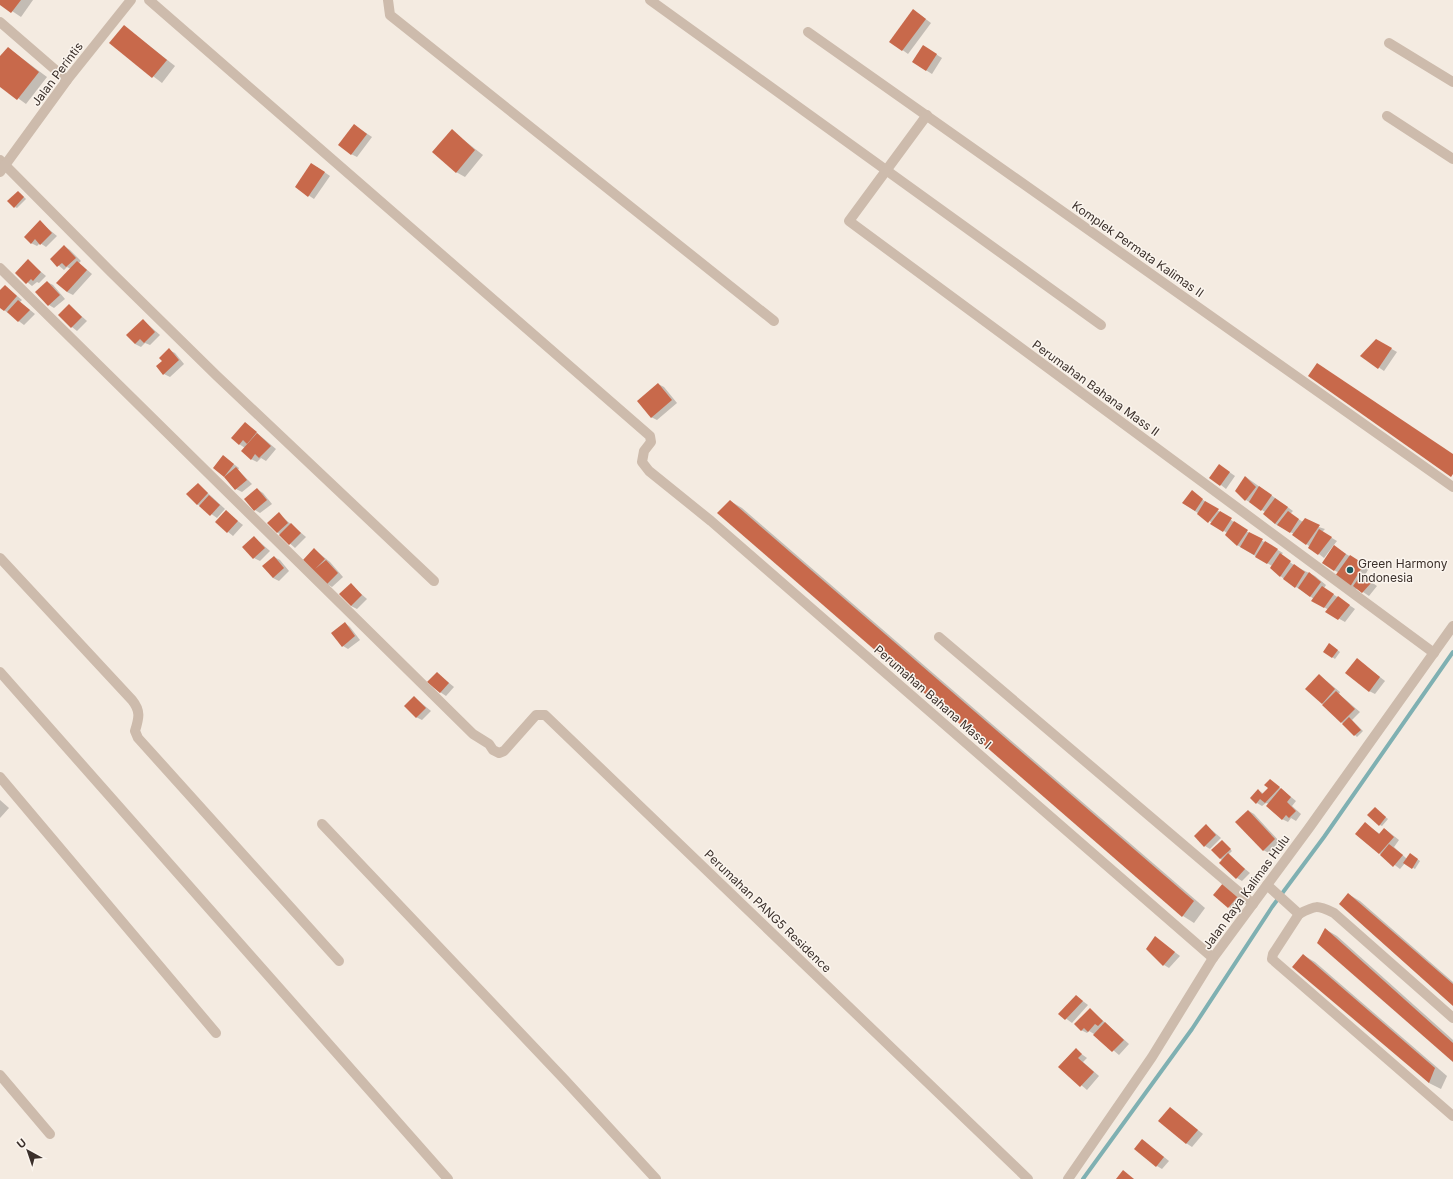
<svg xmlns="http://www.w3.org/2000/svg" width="1453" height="1179" font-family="Inter,sans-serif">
<rect width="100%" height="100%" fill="#f4ebe1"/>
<!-- shadow -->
<g fill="#0003">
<path d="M0,0H33L21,17L0,3Z"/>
<path d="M919,14L931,23L908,54L890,41Z"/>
<path d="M124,26L175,66L162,83L110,43Z"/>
<path d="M923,46L942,58L932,74L913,62Z"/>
<path d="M8,48L47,77L26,104L0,85V58Z"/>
<path d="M354,125L372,137L357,157L351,154Z"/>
<path d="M452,131L483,155L465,177L456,172Z"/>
<path d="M317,167L330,176L314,199L296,187Z"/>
<path d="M20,193L26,199L17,208L15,207Z"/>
<path d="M40,222L57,236L46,247L40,243L37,246L31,243Z"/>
<path d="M64,246L70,250L81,261L79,263L92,274L73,295L67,292L71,269L67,267L64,270L51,259Z"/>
<path d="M28,261L46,276L39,283L37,282L32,286L16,273Z"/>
<path d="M47,282L53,285L65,299L54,308L49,305Z"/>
<path d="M5,286L22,300L20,302L35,314L24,325L0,307V292Z"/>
<path d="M69,305L87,321L77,331L72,327Z"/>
<path d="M143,320L160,335L150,345L145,343L141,347L135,344Z"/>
<path d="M1376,340L1397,352L1384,371L1362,356Z"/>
<path d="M169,350L175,353L184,364L170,377L164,374L163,361Z"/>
<path d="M658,384L664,387L677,403L657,420L651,417Z"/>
<path d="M245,423L276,449L266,461L261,458L257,462L251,459L245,448L239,444Z"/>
<path d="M228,460L239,468L238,470L252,484L242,492L236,489L225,476Z"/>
<path d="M1225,469L1235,476L1226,489L1211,477Z"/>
<path d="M1246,477L1293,511L1290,514L1303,522L1325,529L1322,532L1337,541L1333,546L1369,568L1364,577L1377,586L1369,596L1357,588L1356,590L1350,586L1339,573L1334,570V547L1333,546L1324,558L1294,534L1275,524L1265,512L1246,500Z"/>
<path d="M198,484L225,509L217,518L197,504Z"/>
<path d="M257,489L263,493L272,504L260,513L255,510Z"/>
<path d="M1192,492L1252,535L1283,553L1281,555L1295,566L1315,576L1326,585L1324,588L1355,609L1345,622L1327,612L1329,610L1313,601L1314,599L1284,579L1271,568L1272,566L1237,545L1227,533L1183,503Z"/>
<path d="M730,501L742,508L1205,908L1194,923L1183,916Z"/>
<path d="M226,512L243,525L233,536L216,522Z"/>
<path d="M279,514L306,537L295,548L277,532Z"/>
<path d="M254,537L270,551L260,561L254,558Z"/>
<path d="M315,550L330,562L343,577L332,587L327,584L304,560Z"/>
<path d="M274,557L280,560L289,571L279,581L273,578L263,566Z"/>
<path d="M351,585L367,599L357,609L351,606Z"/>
<path d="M345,623L350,627L360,640L348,649L343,646Z"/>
<path d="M1332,646L1340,652L1335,659L1324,651Z"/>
<path d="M1362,663L1385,681L1375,694L1369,691Z"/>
<path d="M437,673L454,687L446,696L440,692Z"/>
<path d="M1319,675L1340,692L1339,694L1360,712L1352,720L1363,731L1357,737L1322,703Z"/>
<path d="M414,697L431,711L422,720L416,717Z"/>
<path d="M1270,780L1296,801L1292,806L1301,814L1296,821L1291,818L1288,822L1282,819L1269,804L1266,803L1262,806L1257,803L1258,790L1264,794L1269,788Z"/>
<path d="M0,800L9,808L0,818Z"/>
<path d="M1377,810L1388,819L1382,826L1380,825Z"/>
<path d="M1249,811L1254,814L1280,842L1269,853L1263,850Z"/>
<path d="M1365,824L1380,834L1385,829L1399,840L1394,847L1407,859L1413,856L1420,861L1415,869L1405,863L1400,869L1379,853Z"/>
<path d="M1206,825L1221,838L1210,849L1205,846Z"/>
<path d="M1222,841L1232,851L1228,855L1250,873L1242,881L1237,878L1220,858Z"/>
<path d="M1225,883L1245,898L1234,911L1214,895Z"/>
<path d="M1348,894L1360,901L1453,982V1004Z"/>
<path d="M1325,929L1337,936L1453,1040V1061Z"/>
<path d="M1156,938L1180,956L1169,968L1164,965Z"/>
<path d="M1303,955L1315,962L1447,1076L1441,1089L1429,1083Z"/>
<path d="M1076,996L1088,1005L1072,1023L1060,1014Z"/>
<path d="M1090,1009L1129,1044L1119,1055L1094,1034L1089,1031L1087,1033L1081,1030Z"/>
<path d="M1076,1050L1087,1058L1083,1062L1099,1076L1087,1090L1060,1067Z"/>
<path d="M1170,1108L1203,1134L1192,1147L1186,1143Z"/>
<path d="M1143,1140L1169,1161L1162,1169L1157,1166Z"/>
</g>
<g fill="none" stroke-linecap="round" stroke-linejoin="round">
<!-- stream -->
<path stroke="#7fb0b2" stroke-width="4" d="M1083,1179L1192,1029L1272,907L1324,837L1453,652"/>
</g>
<!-- building -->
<g fill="#c8694b">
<path d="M0,0H21L11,13L0,5Z"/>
<path d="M913,9L926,19L902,51L889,42Z"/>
<path d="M124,25L167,60L152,78L109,43Z"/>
<path d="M923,45L937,54L926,71L912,62Z"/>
<path d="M8,47L39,72L17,100L0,87V56Z"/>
<path d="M354,124L367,134L351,155L338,145Z"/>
<path d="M452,129L475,150L456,173L432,152Z"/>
<path d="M311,163L325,172L308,197L295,187Z"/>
<path d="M18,191L24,197L14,208L7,201Z"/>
<path d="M40,220L52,233L40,245L35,239L31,244L24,237Z"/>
<path d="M64,245L76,258L66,267L62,263L57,267L50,259Z"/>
<path d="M28,259L41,272L33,281L31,279L26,284L15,273Z"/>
<path d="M77,261L87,270L67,292L56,283Z"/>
<path d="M47,281L60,295L48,306L35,292Z"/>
<path d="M5,285L17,296L4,311L0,308V290Z"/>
<path d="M18,300L30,310L18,322L7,312Z"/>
<path d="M69,304L82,317L71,328L58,315Z"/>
<path d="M143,319L155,332L144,343L140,339L135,344L126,335Z"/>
<path d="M1376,339L1392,348L1378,369L1360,356Z"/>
<path d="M169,348L179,360L163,375L156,366L162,361L159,358Z"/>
<path d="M1317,363L1453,454V474L1451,477L1308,376Z"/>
<path d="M658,383L672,400L651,418L637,401Z"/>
<path d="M245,422L257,432L247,444L243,440L239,445L231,438Z"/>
<path d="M257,433L271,446L259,458L255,454L251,460L241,451Z"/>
<path d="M223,455L234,464L224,477L236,467L247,480L235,490L224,477L213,468Z"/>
<path d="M1219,464L1230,472L1220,486L1209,478Z"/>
<path d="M1245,476L1256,487L1245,501L1235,491Z"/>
<path d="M198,483L208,493L197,505L186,494Z"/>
<path d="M1259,486L1272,495L1261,511L1249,502Z"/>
<path d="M257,488L267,500L254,511L244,499Z"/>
<path d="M1192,490L1203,499L1195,511L1182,503Z"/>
<path d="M209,495L220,505L210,516L199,506Z"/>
<path d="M1275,498L1288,507L1275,524L1263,514Z"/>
<path d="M730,500L1194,901L1182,917L717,513Z"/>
<path d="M1205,501L1219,509L1208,523L1197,514Z"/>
<path d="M226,510L238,521L227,533L215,522Z"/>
<path d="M1220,511L1232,518L1223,532L1210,524Z"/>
<path d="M1288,511L1299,519L1290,533L1277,525Z"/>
<path d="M279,512L288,523L277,533L267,523Z"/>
<path d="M1305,518L1320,525L1306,545L1292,535Z"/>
<path d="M1234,521L1248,530L1237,546L1225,535Z"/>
<path d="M291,523L301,533L289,545L279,535Z"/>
<path d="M1319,529L1332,537L1318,555L1308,548Z"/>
<path d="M1249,532L1263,539L1254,555L1240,547Z"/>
<path d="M254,536L265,548L253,559L242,547Z"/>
<path d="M1265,541L1278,549L1267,564L1255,557Z"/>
<path d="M1334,545L1346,554L1334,571L1322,563Z"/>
<path d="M314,548L325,559L315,569L326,560L338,573L326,585L303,560Z"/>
<path d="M1280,553L1291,561L1280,577L1270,568Z"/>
<path d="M1350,555L1364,564L1350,587L1335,576Z"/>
<path d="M274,556L284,568L273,578L262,566Z"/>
<path d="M1294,564L1305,572L1295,588L1283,579Z"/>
<path d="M1309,572L1321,582L1310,597L1298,588Z"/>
<path d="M1361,575L1372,582L1362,593L1353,586Z"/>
<path d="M351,583L362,595L351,606L339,594Z"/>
<path d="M1322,586L1334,594L1324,608L1311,601Z"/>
<path d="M1338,596L1350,605L1338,620L1325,612Z"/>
<path d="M345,622L355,636L342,647L331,633Z"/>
<path d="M1329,643L1338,650L1332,658L1323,652Z"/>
<path d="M1357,658L1380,677L1369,692L1345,673Z"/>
<path d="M437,672L449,683L440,693L427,682Z"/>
<path d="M1319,674L1335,689L1322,704L1305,689Z"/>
<path d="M1336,691L1355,709L1341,723L1322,705Z"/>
<path d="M414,696L426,708L416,718L404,706Z"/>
<path d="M1349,717L1361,730L1354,736L1342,724Z"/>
<path d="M1270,779L1280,787L1265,803L1260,799L1256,804L1250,798L1258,789L1262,794L1268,788L1264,785Z"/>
<path d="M1281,788L1291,797L1287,802L1296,811L1289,818L1286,815L1282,820L1266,806Z"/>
<path d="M1375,807L1386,817L1379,826L1367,815Z"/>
<path d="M1248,810L1275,839L1263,851L1235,822Z"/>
<path d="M1365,822L1379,834L1384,828L1394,837L1379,854L1355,834Z"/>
<path d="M1206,824L1216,835L1204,847L1194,836Z"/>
<path d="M1222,840L1231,849L1220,859L1211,850Z"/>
<path d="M1389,844L1403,855L1393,867L1380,855Z"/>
<path d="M1228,853L1245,869L1236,879L1219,863Z"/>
<path d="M1410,853L1418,859L1412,869L1403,863Z"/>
<path d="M1224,882L1240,894L1228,908L1213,895Z"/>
<path d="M1348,893L1453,984V1006L1339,904Z"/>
<path d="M1325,928L1453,1043V1062L1317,943Z"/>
<path d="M1155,936L1175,952L1163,966L1146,949Z"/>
<path d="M1303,954L1435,1068L1429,1083L1292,967Z"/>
<path d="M1076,995L1083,1001L1065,1020L1058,1014Z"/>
<path d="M1090,1008L1103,1021L1098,1026L1095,1024L1088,1032L1084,1028L1081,1031L1074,1024Z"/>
<path d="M1105,1022L1124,1040L1112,1052L1093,1035Z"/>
<path d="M1076,1048L1082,1054L1078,1058L1094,1072L1080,1087L1058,1067Z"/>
<path d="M1170,1107L1198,1130L1186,1144L1158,1121Z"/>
<path d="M1142,1139L1164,1157L1156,1167L1134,1149Z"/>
<path d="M1123,1170L1134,1179H1116Z"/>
</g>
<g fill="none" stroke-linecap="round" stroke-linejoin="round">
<!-- minor -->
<g stroke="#cdbbac" stroke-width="10">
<path d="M149,0L650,436L651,442L644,451L642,462L649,471L711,521L1213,958"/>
<path d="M388,0L390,15L774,321"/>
<path d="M650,0L1101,325"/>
<path d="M0,22L67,80"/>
<path d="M808,32L1453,487"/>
<path d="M1389,43L1453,82"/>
<path d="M927,115L849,221L1434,653"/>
<path d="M1387,116L1453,159"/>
<path d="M0,160L111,272L217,376L434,581"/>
<path d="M0,172L67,80L131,0"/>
<path d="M0,268L473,734L489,744L493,750L499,753L504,751L536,715H545L1028,1179"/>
<path d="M0,558L132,700C141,711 139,718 135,731L138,738L339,961"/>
<path d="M939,637L1253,904"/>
<path d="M0,672L448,1179"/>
<path d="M0,777L216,1033"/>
<path d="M322,824L564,1079L656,1179"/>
<path d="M1267,885L1299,914C1316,905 1317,905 1334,913L1453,1018"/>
<path d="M1299,914L1273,954L1272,959L1453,1116"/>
<path d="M0,1075L50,1134"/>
</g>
<!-- tertiary -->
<path stroke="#cdbbac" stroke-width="10" d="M1068,1179L1152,1057L1213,958L1309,828L1453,626"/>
</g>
<!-- markers -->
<circle fill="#1f5a5e" stroke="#fbf5ee" stroke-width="1.5" cx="1350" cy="570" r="4"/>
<g text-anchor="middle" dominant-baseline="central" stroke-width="3" stroke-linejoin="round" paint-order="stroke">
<!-- street labels -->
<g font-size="12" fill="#3b302b" stroke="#fbf5ee">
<text transform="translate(57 74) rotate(-53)">Jalan Perintis</text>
<text transform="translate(1138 249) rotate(35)">Komplek Permata Kalimas II</text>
<text transform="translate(1096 388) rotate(36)">Perumahan Bahana Mass II</text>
<text transform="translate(933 697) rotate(41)">Perumahan Bahana Mass I</text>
<text transform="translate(1246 892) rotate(-54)">Jalan Raya Kalimas Hulu</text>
<text transform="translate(768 911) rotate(44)">Perumahan PANG5 Residence</text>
</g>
<!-- poi labels -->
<g font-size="12" fill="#3b302b" stroke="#fbf5ee" text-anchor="start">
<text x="1358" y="563">Green Harmony<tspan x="1358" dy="14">Indonesia</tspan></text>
</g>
</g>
<!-- north arrow -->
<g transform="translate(28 1151) rotate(320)" stroke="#fbf5ee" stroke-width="3" paint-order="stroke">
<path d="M0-3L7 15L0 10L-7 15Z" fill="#3b302b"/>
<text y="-6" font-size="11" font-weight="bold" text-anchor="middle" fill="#3b302b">U</text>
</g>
</svg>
